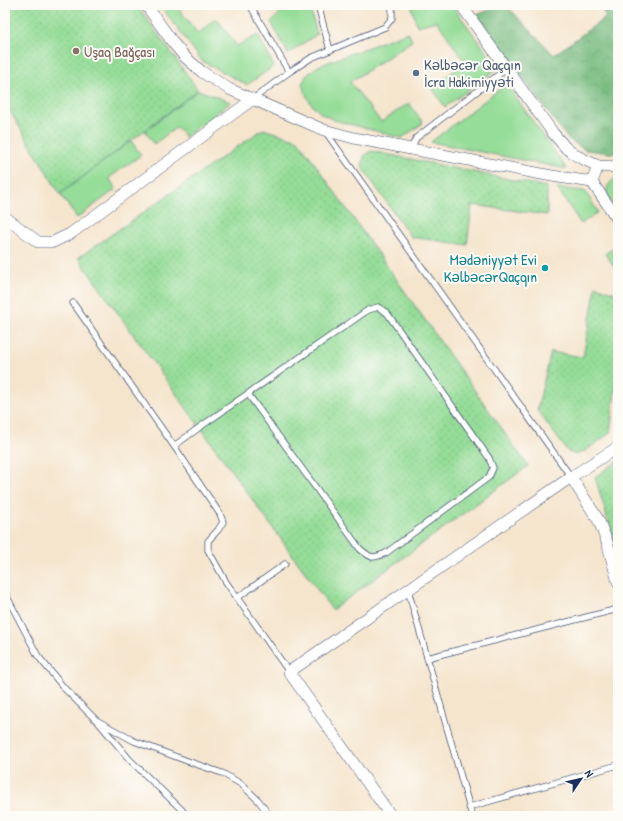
<svg xmlns="http://www.w3.org/2000/svg" width="623" height="821" font-family="'Patrick Hand',sans-serif">
<defs>
<pattern id="forest-crowns" width="20" height="18" patternUnits="userSpaceOnUse"><rect width="20" height="18" fill="#78bc80"/><path d="M2 6a3 3 0 1 1 6 0M12 15a3 3 0 1 1 6 0" fill="none" stroke="#62996c"/></pattern>
<pattern id="park-dots" width="8" height="8" patternUnits="userSpaceOnUse"><rect width="8" height="8" fill="#95dd98"/><path d="M2 2h.1M6 6h.1" fill="none" stroke="#80be85" stroke-width="1.8" stroke-linecap="round"/></pattern>
</defs>
<rect width="100%" height="100%" fill="#fdfcf7"/>
<filter id="ink" filterUnits="userSpaceOnUse"><feTurbulence type="fractalNoise" baseFrequency=".025" numOctaves="2"/><feDisplacementMap in="SourceGraphic" scale="8" xChannelSelector="R" yChannelSelector="G"/><feConvolveMatrix kernelMatrix="1 2 1 2 8 2 1 2 1" color-interpolation-filters="sRGB"/></filter>
<filter id="wash" filterUnits="userSpaceOnUse"><feTurbulence type="fractalNoise" baseFrequency=".012" numOctaves="4" result="noise"/><feDisplacementMap in="SourceGraphic" scale="16" xChannelSelector="R" yChannelSelector="G"/><feGaussianBlur stdDeviation="0.9" result="paint"/><feColorMatrix in="noise" values="0 0 0 0 0 0 0 0 0 0 0 0 0 0 0 0 0 1.4 0 .05"/><feComposite in="paint" operator="in"/></filter>
<g filter="url(#wash)">
<rect width="100%" height="100%" fill="#f5e5cd"/>
<!-- grass -->
<g fill="#95dd98" stroke="#58867b">
<path d="M160,5H176L198,34L216,18L237,46L258,35L274,66L247,85L202,61Z"/>
<path d="M283,5H309L317,34L288,54L271,22L285,8Z"/>
<path d="M411,5H452L498,68L445,107L432,88L465,62L437,21L417,26Z"/>
<path d="M408,32L412,41L350,82L381,122L409,103L423,123L402,138L334,120L322,114L312,105L306,95L302,84L306,76L318,66Z"/>
<path d="M506,84L567,169L431,142Z"/>
<path d="M198,90L231,102L185,137L177,127L154,144L145,131Z"/>
<path d="M131,141L141,155L109,178L116,189L77,218L60,194Z"/>
<path d="M618,176V212C607,197 599,189 618,176Z"/>
<path d="M557,188L585,191L598,212L581,224Z"/>
<path d="M618,245V271L605,254Z"/>
</g>
<!-- forest -->
<path fill="url(#forest-crowns)" stroke="#4a766f" d="M501,5H506L554,55L606,17L599,5H618V154L585,150L567,138L477,15Z"/>
<!-- park -->
<g fill="url(#park-dots)" stroke="#58867b">
<path d="M5,5H137L198,90L60,194L5,103Z"/>
<path d="M263,129L298,140L528,466L332,610L78,258Z"/>
<path d="M371,151L547,187V215L472,205L467,245L411,237L362,167L364,156Z"/>
<path d="M596,286L618,294V366L610,433L585,451L576,455L568,452L537,410L551,352L583,357Z"/>
<path d="M618,461V554L595,477Z"/>
</g>
</g>
<g filter="url(#ink)">
<g fill="none" stroke-linecap="round" stroke-linejoin="round">
<defs>
<g id="lane">
<path d="M250,5L289,72"/>
<path d="M318,5L330,50"/>
<path d="M253,99L289,72L311,58L385,27L392,18V5"/>
<path d="M325,131L571,477"/>
<path d="M411,149L416,138L506,69"/>
<path d="M73,303L174,446L220,514L223,522L218,530L208,541V550L226,582L289,672"/>
<path d="M174,446L200,427L368,310L378,307L387,313L489,458L493,468L489,477L386,553C372,559 372,559 360,549L248,394"/>
<path d="M408,590L472,816"/>
<path d="M5,593L38,656L64,688L96,720L134,741L190,762L222,773L241,784L258,800L270,816"/>
<path d="M237,598L285,564"/>
<path d="M427,658L618,609"/>
<path d="M99,723L130,760L182,810L186,816"/>
<path d="M469,807L618,765"/>
</g>
<g id="street">
<path d="M146,5L174,44L185,57L202,72L229,89L324,130L354,138L411,149L552,176L592,182"/>
<path d="M461,5L553,133L566,148L577,156L598,166"/>
<path d="M618,167L598,166L592,182L618,220"/>
<path d="M5,217L38,242H53L70,234L253,99"/>
<path d="M618,447L571,477L599,521L607,542L618,582"/>
<path d="M391,816L289,672L571,477"/>
</g>
</defs>
<!-- lane casing -->
<use href="#lane" stroke="#3c4a6f" stroke-width="7"/>
<!-- street casing -->
<use href="#street" stroke="#3c4a6f" stroke-width="12"/>
<!-- lane -->
<use href="#lane" stroke="#fff" stroke-width="5.5"/>
<!-- street -->
<use href="#street" stroke="#fff" stroke-width="11"/>
</g>
</g>
<!-- markers -->
<circle fill="#8d6e63" stroke="#fdfcf7" stroke-width="1.5" cx="76" cy="51" r="4"/>
<circle fill="#5c6f8a" stroke="#fdfcf7" stroke-width="1.5" cx="416" cy="73" r="4"/>
<circle fill="#0f9aa8" stroke="#fdfcf7" stroke-width="1.5" cx="545" cy="268" r="4"/>
<g text-anchor="middle" dominant-baseline="central" stroke-width="4" stroke-linejoin="round" paint-order="stroke">
<!-- education labels -->
<g font-size="15" fill="#785e54" stroke="#fdfcf7" text-anchor="start">
<text x="84" y="51">Uşaq Bağçası</text>
</g>
<!-- service labels -->
<g font-size="15" fill="#4e5e75" stroke="#fdfcf7" text-anchor="start">
<text x="424" y="64">Kəlbəcər Qaçqın<tspan x="424" dy="17">İcra Hakimiyyəti</tspan></text>
</g>
<!-- culture labels -->
<g font-size="15" fill="#0d838f" stroke="#fdfcf7" text-anchor="end">
<text x="537" y="259">Mədəniyyət Evi<tspan x="537" dy="17">KəlbəcərQaçqın</tspan></text>
</g>
</g>
<!-- margin -->
<rect width="623" height="821" fill="none" stroke="#fdfcf7" stroke-width="20"/>
<!-- north arrow -->
<g transform="translate(581 779) rotate(56)" stroke="#fdfcf7" stroke-width="3" paint-order="stroke">
<path d="M0-3L7 15L0 10L-7 15Z" fill="#1b2f5e"/>
<text y="-6" font-size="11" font-weight="bold" text-anchor="middle" fill="#1b2f5e">N</text>
</g>
</svg>
